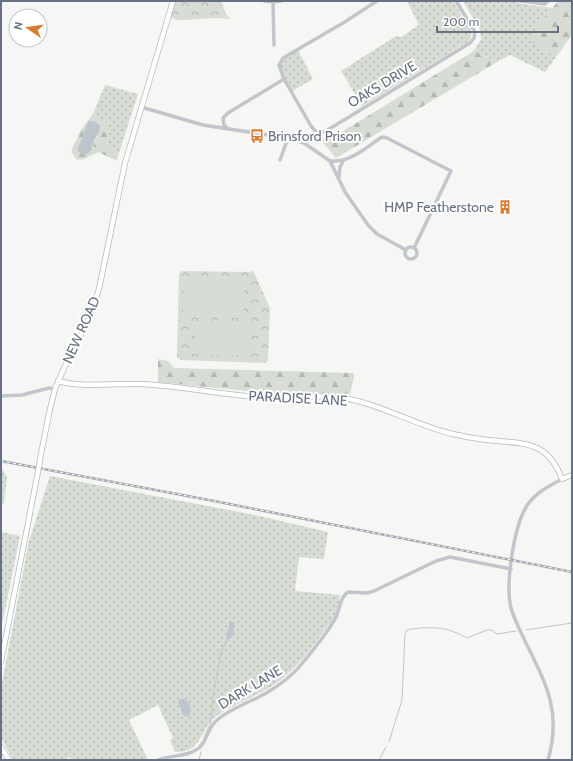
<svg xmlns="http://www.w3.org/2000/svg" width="573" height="761" font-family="Cabin,sans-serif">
<defs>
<pattern id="grass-dots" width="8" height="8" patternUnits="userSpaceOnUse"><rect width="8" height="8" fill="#d7ddd5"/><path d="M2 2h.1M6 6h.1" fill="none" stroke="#b2b8b2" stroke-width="1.8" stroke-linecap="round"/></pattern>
<pattern id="forest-firs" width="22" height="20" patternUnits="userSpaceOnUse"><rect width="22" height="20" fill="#d7ddd5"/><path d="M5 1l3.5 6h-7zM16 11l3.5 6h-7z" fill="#b2b8b2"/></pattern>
<pattern id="park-crowns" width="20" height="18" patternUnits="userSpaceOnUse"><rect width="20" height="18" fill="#d7ddd5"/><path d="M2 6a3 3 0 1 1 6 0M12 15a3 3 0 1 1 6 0" fill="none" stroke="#b2b8b2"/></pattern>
</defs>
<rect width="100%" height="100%" fill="#f6f7f4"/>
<!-- grass -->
<g fill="url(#grass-dots)">
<path d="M407,1H453L472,33L469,41L362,106L341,71L396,36L401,37L419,25Z"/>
<path d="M463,1H515L522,4L553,8L528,39L556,57L545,72L510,55L497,62L474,51L481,39L480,30Z"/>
<path d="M298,50L313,79L291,92L279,65L283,58Z"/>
<path d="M105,85L138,94L119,153L106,142L109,130L108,123L93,114Z"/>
<path d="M1,467L7,477L4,504L1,503Z"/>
<path d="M50,476L255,515L328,532L324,559L299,557L295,591L340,595C339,600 339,605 337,610C335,617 329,624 324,631C309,652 294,672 272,686C255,697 235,704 218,715C199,727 204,753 175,752L170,740L173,738L158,705L129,720L148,760H74L69,757L66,760H13L1,738V688L29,541Z"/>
<path d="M1,532L20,536L1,630Z"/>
</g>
<!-- forest -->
<g fill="url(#forest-firs)" fill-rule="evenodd">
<path d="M558,1H572V35L556,57L527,39Z"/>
<path d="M474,51L497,62L336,158L319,138L335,136Z"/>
<path d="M93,114L108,123L109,130L106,142L119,153L117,161L98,152L84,159L77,160L71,152L80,131ZM98,135L94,142L93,148L77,151L82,139Z"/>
<path d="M158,359L168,361L174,368L354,373V377L350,394L266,393L158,382Z"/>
</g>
<!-- park -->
<g fill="url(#park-crowns)">
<path d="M173,1H221L226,14L231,19L216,18L184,20H177L169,17Z"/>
<path d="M253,270L270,308L268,361L266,363L180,360L177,357L179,273L182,271L251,272Z"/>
</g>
<!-- pitch -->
<g fill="#d7ddd5">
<path d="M184,276L245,279L243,318L183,316Z"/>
<path d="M196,321L251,323L250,356L194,354Z"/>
</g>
<!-- water -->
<g fill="#bfc5cc">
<path d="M88,121L95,122L100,125C100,132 97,135 94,141C92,148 92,152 85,155L77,151Z"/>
<path d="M230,621L234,623C234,629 235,636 228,640L226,639Z"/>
<path d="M181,699C190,698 192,709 189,716L188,717L183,715L178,702Z"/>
</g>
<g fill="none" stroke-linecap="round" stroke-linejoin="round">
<!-- stream -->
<g stroke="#bfc5cc" stroke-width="1">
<path d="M526,630L572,623"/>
<path d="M204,737L211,722L213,696L221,653L227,640"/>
<path d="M389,742L402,700L405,634L407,630C419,627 438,627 449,630C455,632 461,635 467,638L487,630H491L497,634L516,631"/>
<path d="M199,760L201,752"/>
<path d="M379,760L386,747"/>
</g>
<defs>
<g id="secondary">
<path d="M58,381C84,388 113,383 140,384C182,386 224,395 266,398C275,398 284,397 293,397C307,396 321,396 335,397C377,401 413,425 453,434C462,436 471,438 480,439C518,445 546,436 562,479L572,475"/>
<path d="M41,454L50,409L55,389L65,366L88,321L99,289L125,163L173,1"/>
<path d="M1,662L37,477"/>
<path d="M1,747L9,760"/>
</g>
</defs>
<!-- secondary casing -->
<use href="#secondary" stroke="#b5b8bd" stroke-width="6"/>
<!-- street -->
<g stroke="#c2c5c9" stroke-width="3.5">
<path d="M264,1L273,2L281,1"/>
<path d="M377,1L343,23L283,58L279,65L284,79L311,126L318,134L326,131L470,43L474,38L475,32L456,1"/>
<path d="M521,1L545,4L548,1"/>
<path d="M273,2L274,45"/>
<path d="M141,107L203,125L288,138L304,143L330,161L345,192L368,225L377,234L406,250"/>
<path d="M228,129L224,125L223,118L228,113L284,79"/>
<path d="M280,160L288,138"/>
<path d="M330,161C351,163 366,147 382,137L387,138L451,171L414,248"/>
<path d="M339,177L340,167L343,161"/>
<circle cx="411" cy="253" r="6"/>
<path d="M1,396L22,395L49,388L55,389"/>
<path d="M158,760C170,755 185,757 196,750C207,744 207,728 217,720C229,710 244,704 259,697C276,688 292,677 304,661C315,648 326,634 335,619C340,611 339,598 348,592L367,593L374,591L436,561L450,557L511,569"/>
<path d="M548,760C562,711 546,684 525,641C520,630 514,619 511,608C505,584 514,524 528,504C537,492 549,486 562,479"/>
</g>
<!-- secondary -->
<use href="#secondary" stroke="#fff" stroke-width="4.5"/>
<defs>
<path id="rail" d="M1,461L214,501L572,572"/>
</defs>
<!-- rail casing -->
<use href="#rail" stroke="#a4a7ae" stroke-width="2.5"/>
<!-- rail -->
<use href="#rail" stroke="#fff" stroke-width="1" stroke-dasharray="3" stroke-linecap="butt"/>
<defs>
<path id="secondary-bridge" d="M37,477L41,454"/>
</defs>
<!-- secondary-bridge casing -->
<use href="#secondary-bridge" stroke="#b5b8bd" stroke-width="6" stroke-linecap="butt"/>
<!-- secondary-bridge -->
<use href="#secondary-bridge" stroke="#fff" stroke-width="4.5"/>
</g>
<!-- icons -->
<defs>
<symbol id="bus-bare" viewBox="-9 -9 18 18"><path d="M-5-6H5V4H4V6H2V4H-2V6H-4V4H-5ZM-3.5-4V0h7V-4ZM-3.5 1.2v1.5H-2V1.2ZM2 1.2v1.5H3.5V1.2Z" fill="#d67f34" stroke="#fff" stroke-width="2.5" paint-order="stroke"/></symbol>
<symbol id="building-bare" viewBox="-9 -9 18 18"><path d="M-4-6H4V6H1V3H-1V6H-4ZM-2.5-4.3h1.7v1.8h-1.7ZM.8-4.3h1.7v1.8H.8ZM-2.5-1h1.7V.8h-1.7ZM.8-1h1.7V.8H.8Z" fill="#d67f34" stroke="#fff" stroke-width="2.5" paint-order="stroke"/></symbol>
</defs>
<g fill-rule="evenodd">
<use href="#bus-bare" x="247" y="126" width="20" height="20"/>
<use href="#building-bare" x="495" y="197" width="20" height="20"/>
</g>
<g text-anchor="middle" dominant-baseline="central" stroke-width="4" stroke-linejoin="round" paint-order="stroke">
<!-- street labels -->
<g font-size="14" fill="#687183" stroke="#fff">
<text transform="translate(382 84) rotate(-31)">OAKS DRIVE</text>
<text transform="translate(81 330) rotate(-66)">NEW ROAD</text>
<text transform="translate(298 398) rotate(3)">PARADISE LANE</text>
<text transform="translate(250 687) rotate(-31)">DARK LANE</text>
</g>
<!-- poi labels -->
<g font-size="14" fill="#687183" stroke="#fff" text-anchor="start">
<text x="268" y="136">Brinsford Prison</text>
<text x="494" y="207" text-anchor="end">HMP Featherstone</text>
</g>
</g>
<!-- border -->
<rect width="573" height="761" fill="none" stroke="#687183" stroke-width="4"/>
<!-- north arrow -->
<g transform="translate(28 28) rotate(283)"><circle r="19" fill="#ffffff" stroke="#c3c6cd"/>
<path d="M0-3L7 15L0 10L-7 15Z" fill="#d67f34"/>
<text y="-6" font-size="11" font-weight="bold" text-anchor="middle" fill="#687183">N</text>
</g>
<!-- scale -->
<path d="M437 26v6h121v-6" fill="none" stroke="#687183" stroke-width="2"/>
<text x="443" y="26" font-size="12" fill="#687183" stroke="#ffffff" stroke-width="3" paint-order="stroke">200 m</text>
</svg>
